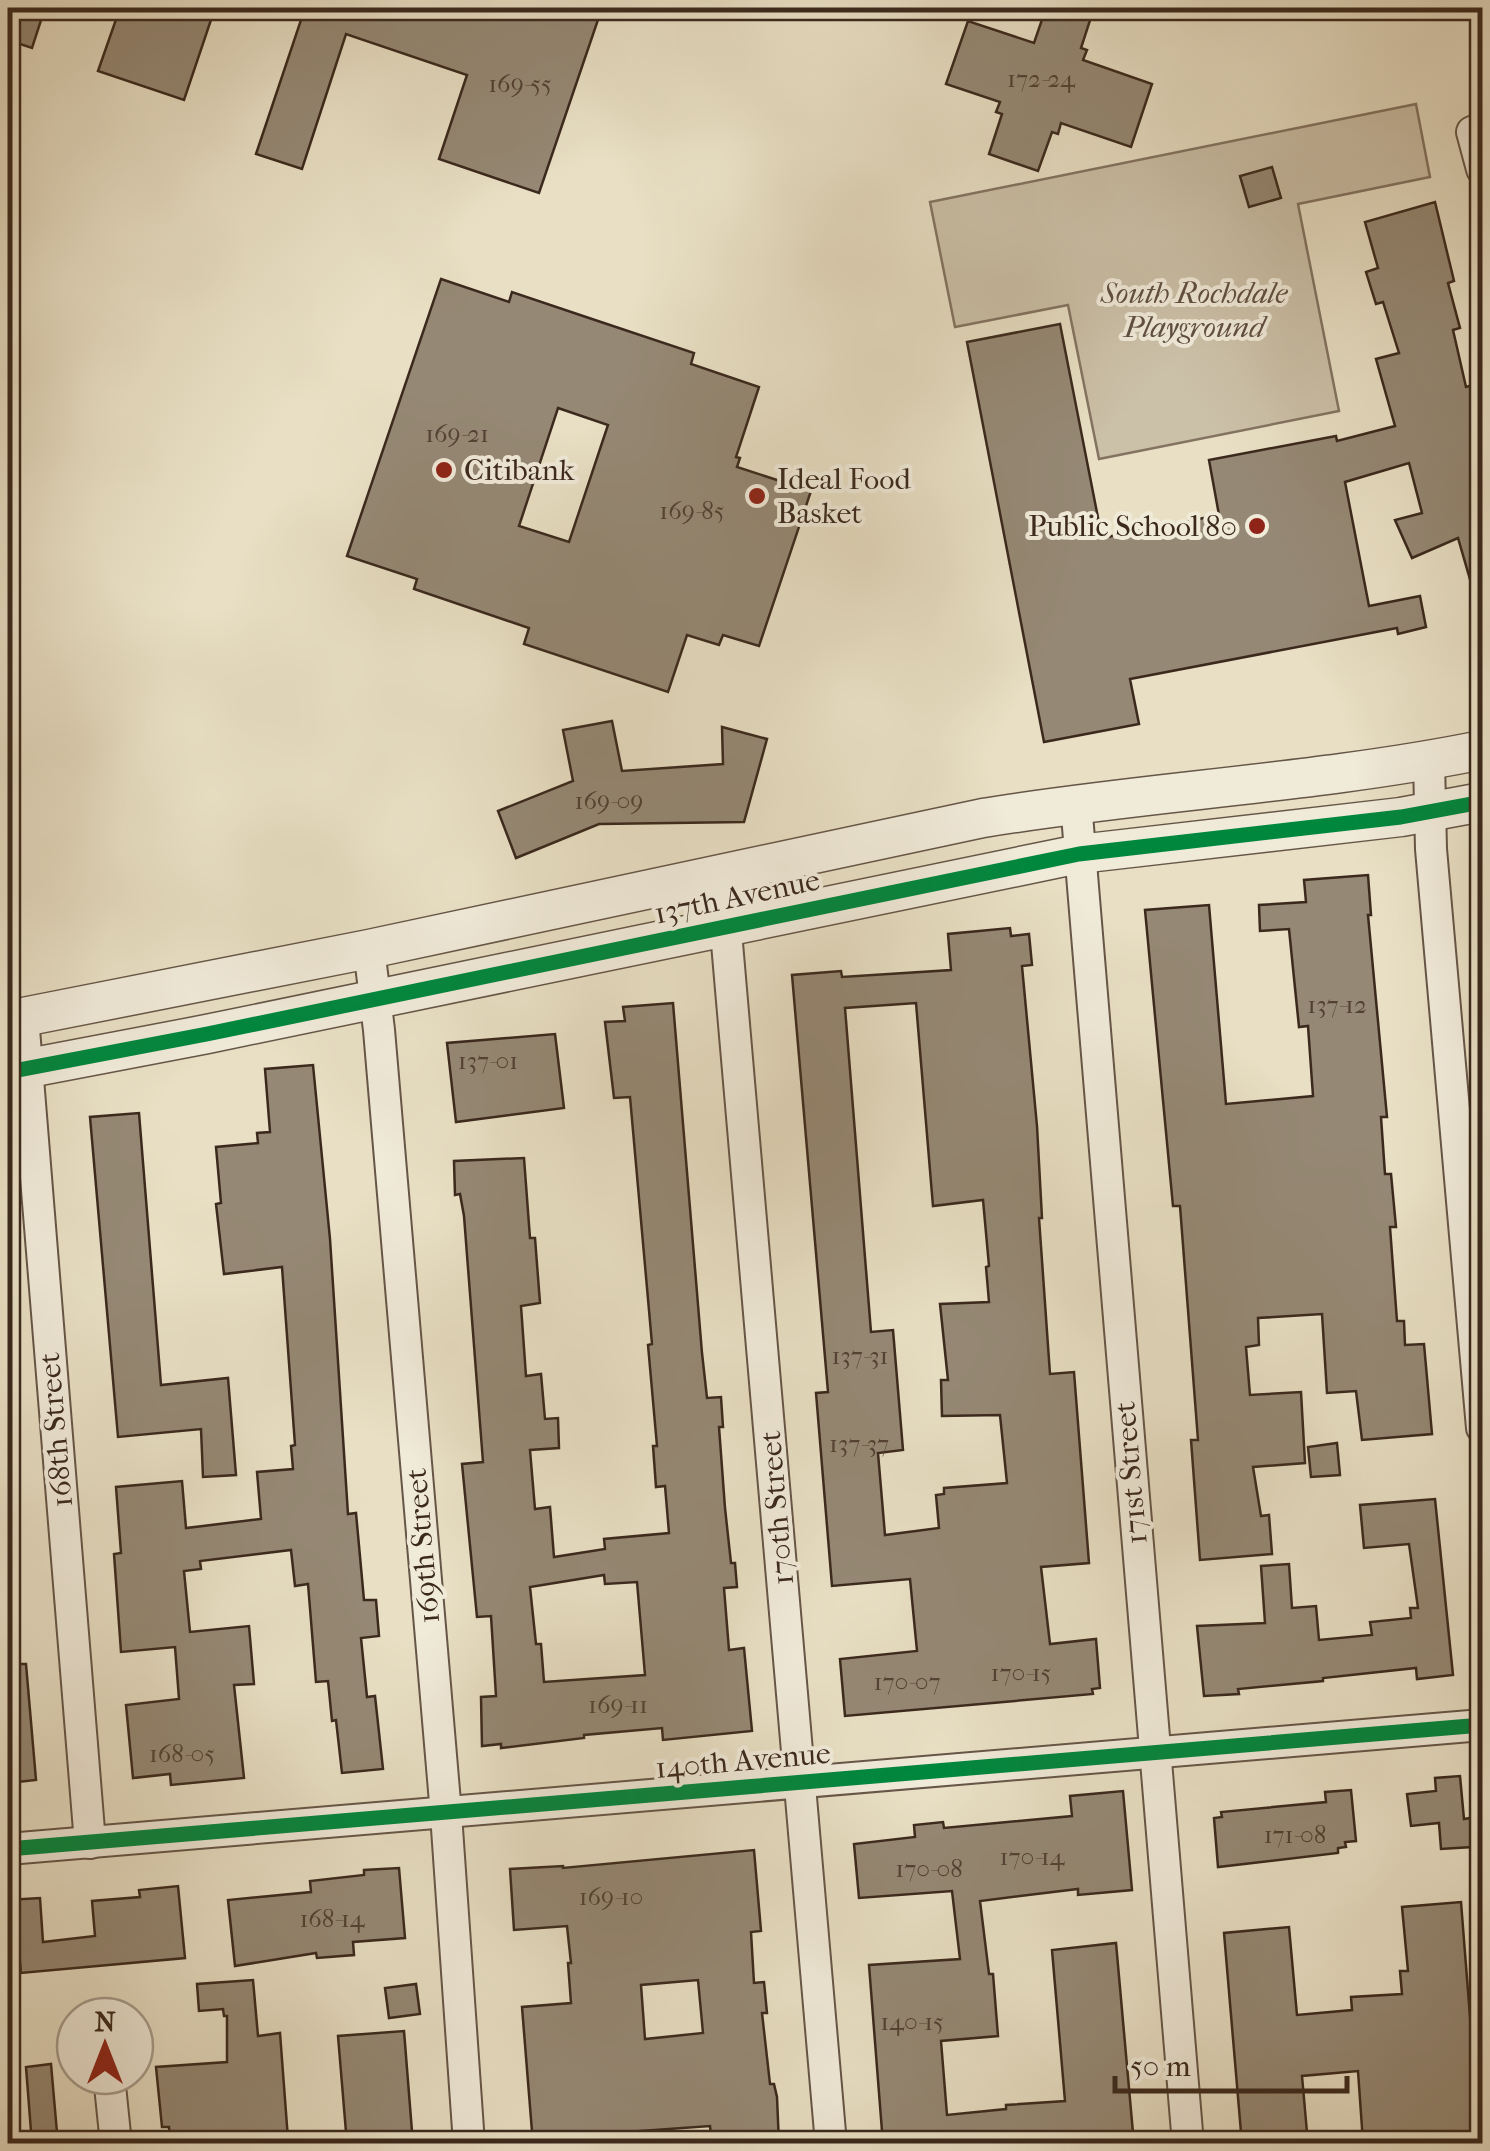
<svg xmlns="http://www.w3.org/2000/svg" width="1490" height="2151" font-family="'IM FELL French Canon',serif">
<rect width="100%" height="100%" fill="#e8dfc4"/>
<filter id="stains"><feTurbulence type="fractalNoise" baseFrequency=".002" numOctaves="4"/><feColorMatrix values="0 0 0 0 .2 0 0 0 0 .09 0 0 0 0 .02 0 0 0 .5 -.17"/></filter>
<radialGradient id="worn" r=".72"><stop offset=".6" stop-color="#630" stop-opacity="0"/><stop offset="1" stop-color="#630" stop-opacity=".3"/></radialGradient>
<!-- green -->
<path fill="#cbc0a8" stroke="#837462" stroke-width="2.5" d="M1416,104L1430,177L1298,204L1339,411L1099,459L1068,305L955,327L930,202Z"/>
<!-- building -->
<g fill="#958874" stroke="#3b291d" stroke-width="2.5" fill-rule="evenodd">
<path d="M8,8H45L32,48L8,40Z"/>
<path d="M120,8H215L184,100L98,71Z"/>
<path d="M305,8H602L539,193L439,159L467,75L346,34L302,169L256,154Z"/>
<path d="M1046,8H1094L1081,48L1087,50L1083,60L1152,84L1131,147L1061,123L1058,134L1052,132L1038,171L989,154L1002,114L996,112L1000,102L946,84L968,21L1034,43Z"/>
<path d="M1272,167L1281,198L1249,207L1240,176Z"/>
<path d="M1435,202L1454,281L1448,283L1460,328L1453,330L1466,387L1476,384L1482,406V599L1476,600L1458,538L1412,558L1395,520L1422,513L1409,463L1345,482L1369,606L1420,596L1426,627L1398,634L1397,628L1130,679L1139,724L1044,742L967,342L1060,324L1102,538L1219,515L1209,460L1336,436L1337,441L1395,426L1376,359L1399,353L1383,302L1376,304L1366,272L1378,268L1365,222Z"/>
<path d="M441,279L509,302L512,292L589,318L694,353L691,364L759,387L736,457L740,458L737,467L811,491L759,646L723,635L719,645L687,635L668,692L524,644L529,628L414,589L417,579L347,556ZM558,408L608,425L569,542L519,526Z"/>
<path d="M612,721L622,771L723,764L722,727L767,739L744,822L599,824L516,858L498,811L573,781L563,730Z"/>
<path d="M1368,875L1371,915H1368L1387,1117H1381L1385,1174H1391L1396,1227H1390L1397,1321H1404L1405,1345L1424,1344L1432,1434L1362,1440L1356,1391L1327,1393L1322,1314L1258,1318L1259,1345L1246,1347L1250,1395L1301,1392L1305,1463L1253,1467L1261,1516L1269,1515L1272,1554L1200,1560L1191,1440H1198L1180,1206H1173L1145,910L1209,905L1226,1104L1313,1096L1308,1026L1299,1027L1289,929L1260,931L1259,905L1306,902L1304,880Z"/>
<path d="M1010,928L1011,936L1029,934L1032,965L1022,966L1037,1126L1042,1218H1039L1050,1374L1074,1372L1089,1563L1041,1567L1050,1644L1096,1639L1100,1688L1092,1689L1093,1694L845,1716L840,1659L917,1651L910,1579L832,1586L816,1393L828,1392L792,975L841,971L842,977L951,970L948,934ZM916,1003L933,1206L983,1200L989,1266L986,1267L989,1302L940,1304L948,1380H941L942,1416L1000,1415L1007,1483L944,1488V1494L936,1495L939,1528L885,1535L878,1453L903,1450L893,1330L871,1332L845,1008Z"/>
<path d="M673,1003L702,1353L707,1398L721,1397L723,1427H719L725,1508L731,1563H735L737,1587L724,1588L729,1650L744,1648L752,1731L663,1740L662,1728L584,1735V1738L501,1748V1744L482,1746L481,1697L496,1696L491,1616L477,1617L462,1464L483,1462L464,1216L460,1194L455,1195L454,1161L524,1158L530,1238H535L540,1303L521,1306L526,1376L541,1374L545,1419L558,1418L559,1448L530,1450L535,1509L550,1507L554,1557L605,1549L604,1539L669,1533L665,1486L656,1487L653,1446H657L648,1345L652,1344L630,1097L614,1098L605,1022L625,1021L623,1007ZM604,1575L605,1584L637,1582L645,1675L544,1682L541,1644H536L530,1587Z"/>
<path d="M555,1034L564,1108L456,1122L447,1043Z"/>
<path d="M313,1065L330,1239L348,1514L356,1513L364,1600H376L379,1636L361,1638L367,1697L375,1696L383,1769L342,1773L336,1720L332,1721L328,1681L316,1682L308,1584L295,1586L291,1550L200,1561L201,1569L184,1571L190,1632L249,1626L254,1684L234,1685L244,1778L171,1785L170,1774L133,1778L126,1705L179,1699L175,1647L121,1652L114,1554L121,1553L116,1487L182,1481L186,1528L261,1519L257,1472L293,1469L291,1446L295,1445L282,1267L224,1274L216,1204L221,1203L216,1147L258,1143L257,1133L270,1132L265,1069Z"/>
<path d="M139,1113L161,1385L228,1378L236,1475L203,1477L201,1429L118,1437L90,1117Z"/>
<path d="M1337,1443L1340,1475L1311,1477L1308,1447Z"/>
<path d="M1435,1499L1453,1675L1417,1679L1416,1668L1323,1678V1681L1238,1689L1239,1694L1204,1696L1197,1626L1265,1623L1261,1566L1289,1564L1292,1608L1316,1606L1319,1640L1372,1635L1370,1622L1411,1618L1410,1608H1418L1409,1544L1364,1548L1360,1505Z"/>
<path d="M8,1664H26L36,1780L8,1783Z"/>
<path d="M1460,1776L1464,1819L1470,1818L1472,1847L1441,1849L1439,1823L1411,1826L1407,1794L1436,1791L1435,1778Z"/>
<path d="M1351,1790L1356,1841L1345,1842L1346,1847L1338,1848V1853L1218,1867L1214,1818L1222,1817L1221,1812L1326,1802L1325,1792Z"/>
<path d="M1123,1791L1132,1890L1078,1895V1889L980,1901L989,1974H993L998,2036L941,2041L947,2115L1006,2109V2105L1065,2101L1052,1950L1116,1943L1134,2144H883L869,1965L960,1959L952,1891L859,1898L854,1844L915,1837L914,1825L943,1822L944,1828L1072,1816L1070,1796Z"/>
<path d="M754,1850L761,1931L751,1932L754,1983L764,1982L767,2013H762L770,2084H774L777,2097L779,2144H712L710,2126L613,2133L614,2144H533L522,2007L571,2003L568,1963H571L567,1926L514,1930L510,1869L563,1866V1868ZM698,1980L703,2033L645,2039L641,1985Z"/>
<path d="M399,1868L405,1938L353,1942L354,1955L317,1958L316,1953L235,1966L228,1900L311,1892L310,1881L364,1875V1870Z"/>
<path d="M178,1886L185,1958L21,1973L20,1962L8,1964V1900L40,1898L43,1942L95,1936L92,1901L140,1897L139,1890Z"/>
<path d="M1461,1902L1480,2144H1416V2138L1363,2142L1358,2071L1302,2076L1308,2144H1242L1224,1933L1289,1927L1297,2015L1352,2010L1351,1997L1402,1994L1400,1971H1408L1402,1907Z"/>
<path d="M253,1980L258,2036L280,2033L288,2139L259,2141V2135L170,2142L169,2127H162L156,2067L227,2062V2016H224L223,2009L199,2011L197,1984Z"/>
<path d="M416,1984L420,2014L389,2018L385,1988Z"/>
<path d="M404,2031L413,2144H347L338,2036Z"/>
<path d="M51,2064L58,2144H32L26,2067Z"/>
</g>
<g fill="none" stroke-linecap="round" stroke-linejoin="round">
<defs>
<g id="minor">
<path d="M1482,128L1472,132L1482,169"/>
<path d="M1429,761L1431,849L1482,1428"/>
<path d="M1076,803L1188,2144"/>
<path d="M721,874L831,2144"/>
<path d="M369,949L379,1030L446,1814L469,2144"/>
<path d="M23,1017L90,1843"/>
<path d="M8,1849L1482,1725"/>
<path d="M109,2076L116,2144"/>
</g>
<g id="tertiary">
<path d="M8,1020L369,949L983,818C1149,791 1318,783 1482,750"/>
<path d="M8,1072L207,1034L1079,854L1401,817L1482,802"/>
</g>
</defs>
<!-- minor casing -->
<use href="#minor" stroke="#665647" stroke-width="34"/>
<!-- tertiary casing -->
<use href="#tertiary" stroke="#665647" stroke-width="41"/>
<!-- minor -->
<use href="#minor" stroke="#f0ead9" stroke-width="30"/>
<!-- tertiary -->
<use href="#tertiary" stroke="#f0ead9" stroke-width="38"/>
<defs>
<g id="cycleway">
<path d="M8,1072L207,1034L1079,854L1401,817L1482,802"/>
<path d="M8,1849L1482,1725"/>
</g>
</defs>
<!-- cycleway casing -->
<use href="#cycleway" stroke="#f0ead9" stroke-width="21"/>
<!-- cycleway -->
<use href="#cycleway" stroke="#00873e" stroke-width="15"/>
</g>
<!-- markers -->
<g fill="#8f2418" stroke="#f0ead9" stroke-width="4">
<circle cx="444" cy="470" r="10"/>
<circle cx="757" cy="496" r="10"/>
<circle cx="1257" cy="526" r="10"/>
</g>
<g text-anchor="middle" dominant-baseline="central" stroke-width="8" stroke-linejoin="round" paint-order="stroke">
<!-- number labels -->
<g font-size="25" fill="#524133">
<text x="1041" y="78">172-24</text>
<text x="520" y="83">169-55</text>
<text x="457" y="433">169-21</text>
<text x="692" y="510">169-85</text>
<text x="609" y="800">169-09</text>
<text x="1337" y="1004">137-12</text>
<text x="488" y="1060">137-01</text>
<text x="860" y="1355">137-31</text>
<text x="859" y="1443">137-37</text>
<text x="1021" y="1672">170-15</text>
<text x="907" y="1681">170-07</text>
<text x="618" y="1704">169-11</text>
<text x="182" y="1753">168-05</text>
<text x="1295" y="1834">171-08</text>
<text x="1032" y="1856">170-14</text>
<text x="929" y="1868">170-08</text>
<text x="611" y="1896">169-10</text>
<text x="332" y="1918">168-14</text>
<text x="912" y="2021">140-15</text>
</g>
<!-- park labels -->
<g font-size="30" font-style="italic" fill="#5f4f40" stroke="#f0ead9">
<text x="1194" y="293">South Rochdale<tspan x="1194" dy="34">Playground</tspan></text>
</g>
<!-- poi labels -->
<g font-size="30" fill="#3b291d" stroke="#f0ead9" text-anchor="start">
<text x="464" y="470">Citibank</text>
<text x="777" y="479">Ideal Food<tspan x="777" dy="34">Basket</tspan></text>
<text x="1237" y="526" text-anchor="end">Public School 80</text>
</g>
<!-- street labels -->
<g font-size="30" fill="#3b291d" stroke="#f0ead9">
<text transform="translate(737 897) rotate(-12)">137th Avenue</text>
<text transform="translate(56 1430) rotate(-95)">168th Street</text>
<text transform="translate(1131 1473) rotate(-95)">171st Street</text>
<text transform="translate(777 1508) rotate(-95)">170th Street</text>
<text transform="translate(423 1546) rotate(-95)">169th Street</text>
<text transform="translate(743 1761) rotate(-5)">140th Avenue</text>
</g>
</g>
<!-- margin -->
<rect width="1490" height="2151" fill="none" stroke="#e8dfc4" stroke-width="40"/>
<rect x="10" y="10" width="1470" height="2131" fill="none" stroke="#3b291d" stroke-width="5"/>
<rect x="20" y="20" width="1450" height="2111" fill="none" stroke="#3b291d" stroke-width="2.5"/>
<!-- north arrow -->
<g transform="translate(105 2046)"><circle r="48" fill="#f0ead9" stroke="#a89d8e" stroke-width="2.5"/>
<path d="M0-8L18 38L0 25L-18 38Z" fill="#8f2418"/>
<text y="-15" font-size="28" font-weight="bold" text-anchor="middle" fill="#3b291d">N</text>
</g>
<!-- scale -->
<path d="M1115 2076v15h232v-15" fill="none" stroke="#3b291d" stroke-width="5"/>
<text x="1130" y="2076" font-size="30" fill="#3b291d" stroke="#f0ead9" stroke-width="8" paint-order="stroke">50 m</text>
<rect width="100%" height="100%" filter="url(#stains)"/>
<rect width="100%" height="100%" fill="url(#worn)"/>
</svg>
